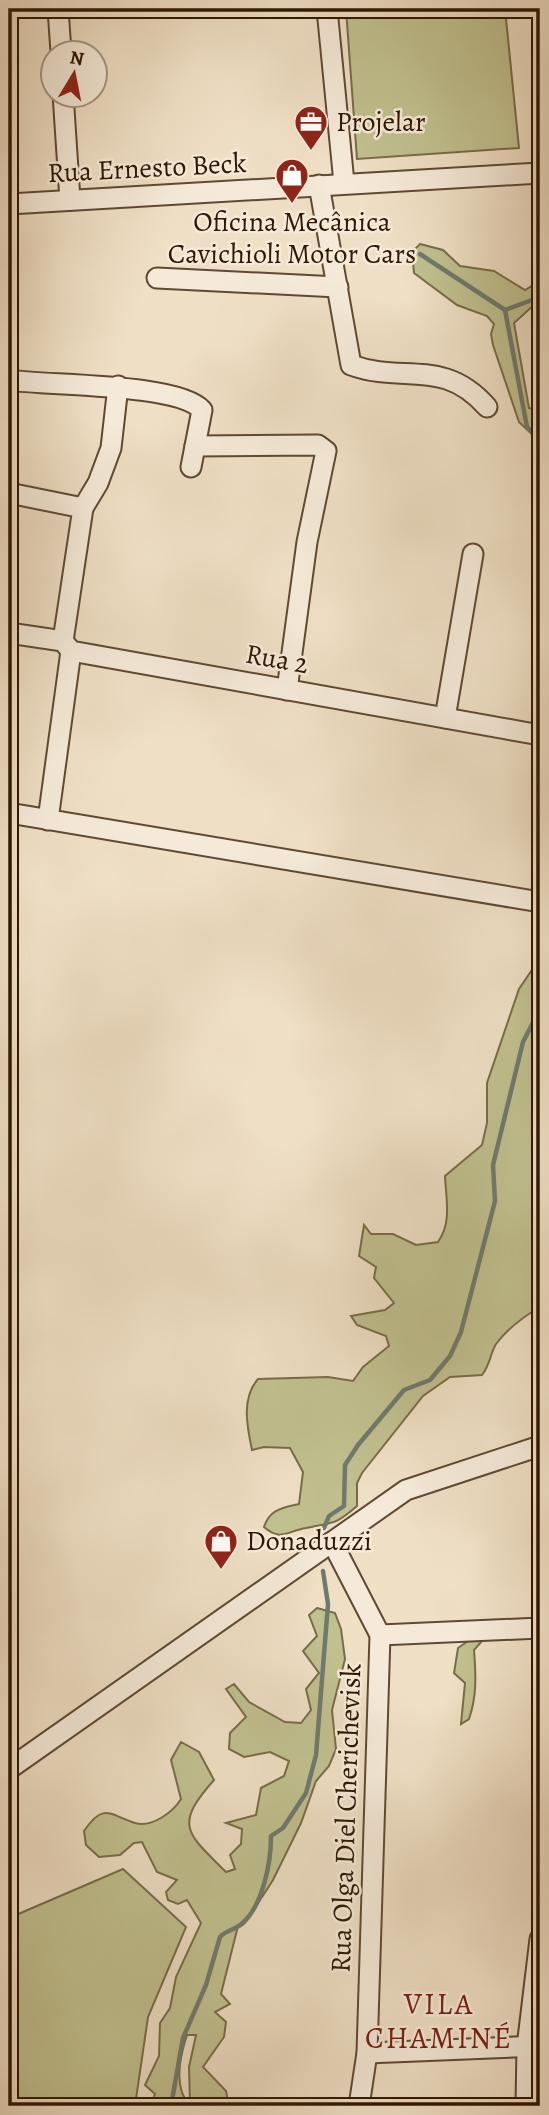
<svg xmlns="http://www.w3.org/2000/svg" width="549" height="2115" font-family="Alegreya,serif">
<rect width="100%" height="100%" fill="#efdfc5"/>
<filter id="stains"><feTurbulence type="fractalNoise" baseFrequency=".00286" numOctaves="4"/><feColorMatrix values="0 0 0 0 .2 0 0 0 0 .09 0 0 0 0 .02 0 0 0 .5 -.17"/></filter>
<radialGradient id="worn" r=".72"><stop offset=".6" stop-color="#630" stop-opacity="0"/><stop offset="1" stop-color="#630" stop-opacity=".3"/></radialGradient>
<!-- green -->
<g fill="#c1c08f" stroke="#786c48" stroke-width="2">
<path d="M346,9H505L519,148L357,159Z"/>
<path d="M420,244L443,250L460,266L494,271L525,290L540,281V303L535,304L514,323L529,408L540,409V442L519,422L493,345L491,334L494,324L487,316L457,305L414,273L412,252Z"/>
<path d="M540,958V1307C523,1317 508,1328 496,1344C490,1354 490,1365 482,1375L450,1377L423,1396L362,1473L357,1483V1506C334,1526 333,1522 306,1528C287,1531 281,1542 264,1527C270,1509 282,1508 299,1504L303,1472L290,1448L264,1447L252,1450C247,1426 241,1399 258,1379L328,1377L353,1381L363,1367L389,1346L386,1336L357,1325L351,1316L385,1310L394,1303L374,1278L376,1267L359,1256L364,1225L371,1234H393L416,1245L438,1242C452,1223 446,1199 445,1176L482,1145L487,1123V1083L519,989Z"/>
<path d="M317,1608L335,1613L341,1629L345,1659L332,1710L336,1749L329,1766L316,1781L301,1823L273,1880L253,1911L238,1926L221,1994L230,2004L215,2012L226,2022L224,2037L203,2067L226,2091L228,2101L210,2106L190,2104L189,2067L196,2035H187C180,2056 173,2088 190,2106H150L155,2094L145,2085L159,2056L160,2023L170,2008L176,1977L201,1923L187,1900L178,1904L168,1900L166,1892L177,1880L157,1872L142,1842L134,1843L120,1855L99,1857L86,1845L84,1831C104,1801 111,1816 135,1823C152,1828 173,1812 181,1799L171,1760L181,1742L199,1752L214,1780C173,1826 187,1833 226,1872L235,1869L230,1855L241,1844L242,1829L226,1823L256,1815L261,1788L284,1776L289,1761L270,1752L244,1757L229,1749L230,1733L246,1717L226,1689L234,1684L249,1702L285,1722L301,1723L311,1710L306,1689L319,1673L303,1651L317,1636L309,1615Z"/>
<path d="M471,1639L482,1641L474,1650C476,1675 477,1696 469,1719L461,1724L465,1683L454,1673L458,1648Z"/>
<path d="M123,1869L186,1927L148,2017L135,2106H9V1918Z"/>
</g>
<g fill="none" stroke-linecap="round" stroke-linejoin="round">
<!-- stream -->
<g stroke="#6f7a6f" stroke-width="4.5">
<path d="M420,254L505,310L527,427L540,440"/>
<path d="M505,310L540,297"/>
<path d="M324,1528L329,1516L344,1506L345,1465L358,1445L404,1390L430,1380L450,1356L461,1332L495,1201L493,1165L523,1042L540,1009"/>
<path d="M171,2106L183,2038L206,1985L220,1937C226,1930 235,1930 243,1923C263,1904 271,1863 271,1836L283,1828L306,1793L316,1755L328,1604L323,1571"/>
</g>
<defs>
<g id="minor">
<path d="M58,9L61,52"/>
<path d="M327,9L344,183"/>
<path d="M63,94L70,200"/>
<path d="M319,185L351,365C403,384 443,357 487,407"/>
<path d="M9,204L540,173"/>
<path d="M157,278L338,287"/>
<path d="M9,380C47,386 178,383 202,410L191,467"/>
<path d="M195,446L318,445L326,451L307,542L287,690"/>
<path d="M9,493L83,508"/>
<path d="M9,633L63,641L71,651L540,735"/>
<path d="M63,641L83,508L98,483L111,448L118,386"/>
<path d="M445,718L473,554"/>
<path d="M9,813L540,902"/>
<path d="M48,820L71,651"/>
<path d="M332,1542L380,1635L367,2053L359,2106"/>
<path d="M380,1635L540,1628"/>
<path d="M9,1769L406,1490L540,1446"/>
<path d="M367,2053L540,2046"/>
<path d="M526,2106L527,2047L540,1939"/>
</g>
</defs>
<!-- minor casing -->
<use href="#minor" stroke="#5f4933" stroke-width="23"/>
<!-- minor -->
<use href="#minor" stroke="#f5ead9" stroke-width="19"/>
</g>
<!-- icons -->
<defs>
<symbol id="office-pin" viewBox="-11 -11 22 30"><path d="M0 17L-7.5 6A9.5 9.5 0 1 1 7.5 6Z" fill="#8f2418" stroke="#f5ead9"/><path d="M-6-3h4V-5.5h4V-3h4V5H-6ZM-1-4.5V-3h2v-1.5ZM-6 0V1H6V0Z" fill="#fff"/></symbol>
<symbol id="shop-pin" viewBox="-11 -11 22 30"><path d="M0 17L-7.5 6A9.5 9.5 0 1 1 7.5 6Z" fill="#8f2418" stroke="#f5ead9"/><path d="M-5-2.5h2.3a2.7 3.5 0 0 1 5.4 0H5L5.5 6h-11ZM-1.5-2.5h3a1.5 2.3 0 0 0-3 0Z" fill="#fff"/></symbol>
</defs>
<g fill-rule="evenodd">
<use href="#office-pin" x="292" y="103" width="38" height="52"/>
<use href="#shop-pin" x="273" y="156" width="38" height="52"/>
<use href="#shop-pin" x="202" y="1522" width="38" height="52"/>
</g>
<g text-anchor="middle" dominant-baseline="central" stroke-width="5" stroke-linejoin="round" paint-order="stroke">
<!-- poi labels -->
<g font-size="28" fill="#2f1702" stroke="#f5ead9" text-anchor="start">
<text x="336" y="122">Projelar</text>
<text x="292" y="222" text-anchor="middle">Oficina Mecânica<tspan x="292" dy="32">Cavichioli Motor Cars</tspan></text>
<text x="246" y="1541">Donaduzzi</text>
</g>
<!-- street labels -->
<g font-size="28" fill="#2f1702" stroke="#f5ead9">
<text transform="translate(147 168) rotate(-3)">Rua Ernesto Beck</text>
<text transform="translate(277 659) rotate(10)">Rua 2</text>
<text transform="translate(346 1818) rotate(-88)">Rua Olga Diel Cherichevisk</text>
</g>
<!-- neighbourhood labels -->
<g font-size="30" letter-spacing="2" fill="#7a1f14" stroke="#f5ead9">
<text x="439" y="2004">VILA<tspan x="439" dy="34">CHAMINÉ</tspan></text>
</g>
</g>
<!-- margin -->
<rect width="549" height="2115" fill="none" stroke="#efdfc5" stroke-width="35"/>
<rect x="10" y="10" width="528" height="2094" fill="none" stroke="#2f1702" stroke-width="3.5"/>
<rect x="18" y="18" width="514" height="2080" fill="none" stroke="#2f1702" stroke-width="2"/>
<!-- north arrow -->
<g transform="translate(74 74) rotate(10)"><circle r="33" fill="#f5ead9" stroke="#a69683" stroke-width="2"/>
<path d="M0-5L12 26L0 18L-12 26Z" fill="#8f2418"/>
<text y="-10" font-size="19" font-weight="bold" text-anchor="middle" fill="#2f1702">N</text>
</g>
<rect width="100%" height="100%" filter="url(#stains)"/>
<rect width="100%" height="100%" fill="url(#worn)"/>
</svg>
